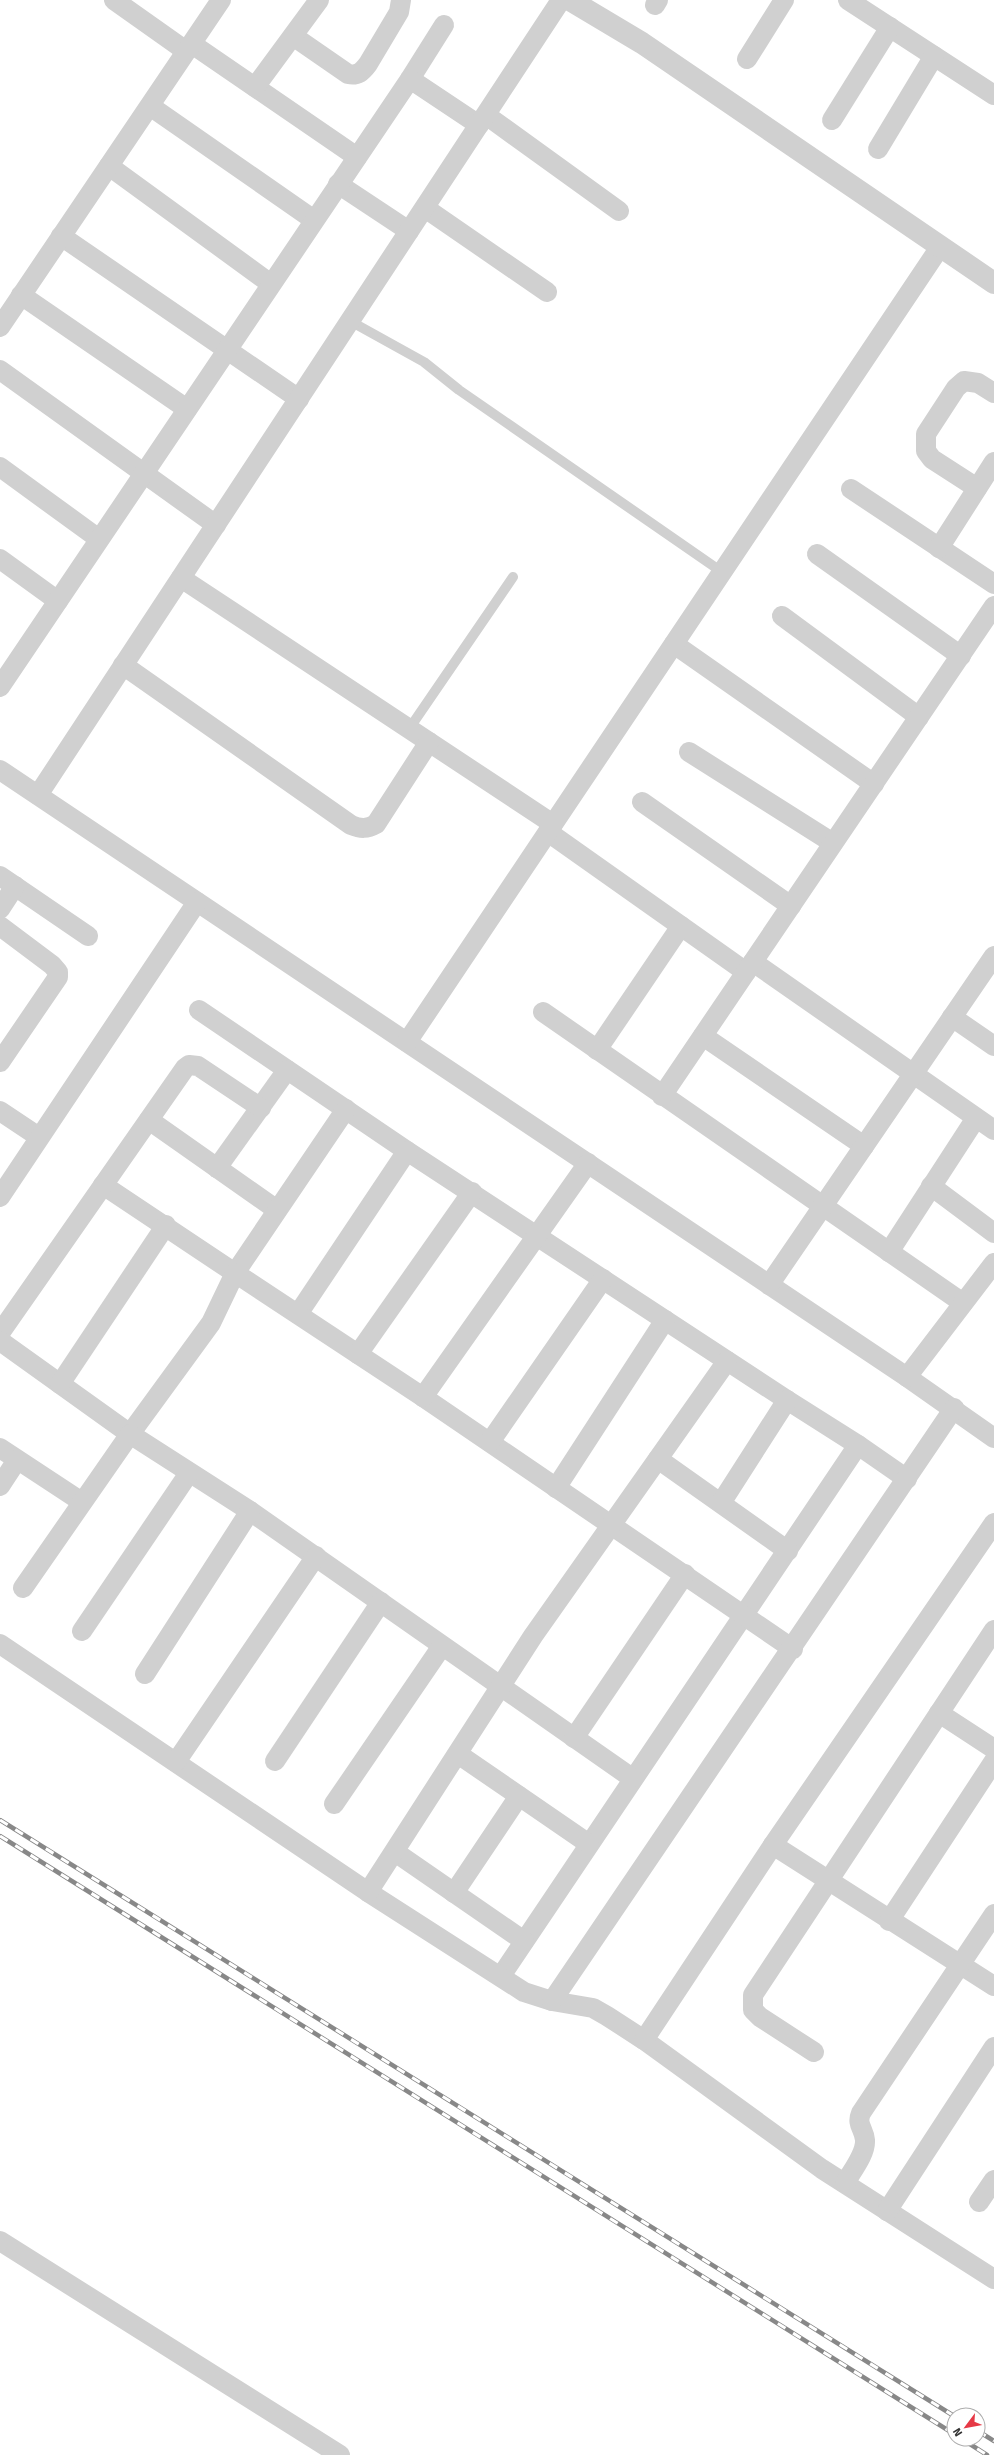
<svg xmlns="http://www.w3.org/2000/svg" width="994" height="2455" font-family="'Fira Sans',sans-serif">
<rect width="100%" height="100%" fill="#fff"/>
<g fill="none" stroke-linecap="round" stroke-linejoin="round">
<!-- service -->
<g stroke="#d0d0d0" stroke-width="10">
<path d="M350,321L424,362L459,390L722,572"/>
<path d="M409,729L513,577"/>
</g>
<!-- minor -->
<g stroke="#d0d0d0" stroke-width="20">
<path d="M114,0L186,51"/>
<path d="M848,0L994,95"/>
<path d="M655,5L658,0"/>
<path d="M293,36L348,74C358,76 362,72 368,64L399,12L401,0"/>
<path d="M192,44L357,157"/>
<path d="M747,59L784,0"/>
<path d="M410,79L444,25"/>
<path d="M255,87L319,0"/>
<path d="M150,106L314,220"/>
<path d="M486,115L619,211"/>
<path d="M832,120L890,27"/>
<path d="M878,149L934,56"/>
<path d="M109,166L271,284"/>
<path d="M338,184L409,231"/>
<path d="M425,208L547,292"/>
<path d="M61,236L299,399"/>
<path d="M21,295L187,409"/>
<path d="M0,327L221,0"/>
<path d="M0,370L216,525"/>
<path d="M0,467L99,539"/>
<path d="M977,488L932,459L926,451V434L956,388L964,381L978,383L994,393"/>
<path d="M851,489L994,584"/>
<path d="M939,548L994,462"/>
<path d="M817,554L961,656"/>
<path d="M0,559L58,601"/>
<path d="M181,578L553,824"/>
<path d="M782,616L919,717"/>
<path d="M674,644L874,784"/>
<path d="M123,665L351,825C361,829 367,829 376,824L429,742"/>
<path d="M0,687L410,79L479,125"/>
<path d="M689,752L833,843"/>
<path d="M0,770L907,1377L994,1438"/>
<path d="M38,795L561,0"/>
<path d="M642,802L791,906"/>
<path d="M548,832L746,972"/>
<path d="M0,876L88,936"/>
<path d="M0,909L15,886"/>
<path d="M0,926L52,965L58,972V977L0,1062"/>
<path d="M753,962L994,1130"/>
<path d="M199,1010L407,1151L787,1400L858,1445L501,1976"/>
<path d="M543,1012L963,1303"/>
<path d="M952,1017L994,1046"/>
<path d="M703,1036L864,1146"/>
<path d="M407,1042L940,247"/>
<path d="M597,1050L681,926"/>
<path d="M662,1096L994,606"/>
<path d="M0,1111L39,1137"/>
<path d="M149,1120L277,1210"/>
<path d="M217,1168L287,1070"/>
<path d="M103,1185L235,1273L346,1109"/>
<path d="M931,1186L994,1233"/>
<path d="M0,1197L197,902"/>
<path d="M889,1252L976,1118"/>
<path d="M769,1285L994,956"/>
<path d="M298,1314L407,1151"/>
<path d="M0,1333L185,1068L189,1065L198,1066L261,1108"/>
<path d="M0,1341L130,1434L211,1323L235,1273L423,1397L793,1649"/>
<path d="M358,1354L472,1192"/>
<path d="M907,1377L994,1263"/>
<path d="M60,1384L166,1225"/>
<path d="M423,1397L588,1163"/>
<path d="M490,1442L603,1279"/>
<path d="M858,1445L907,1479"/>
<path d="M0,1448L82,1502"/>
<path d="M658,1459L788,1551"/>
<path d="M0,1486L17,1460"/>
<path d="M556,1488L665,1320"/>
<path d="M721,1503L787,1400"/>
<path d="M23,1588L130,1434L250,1511L632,1778"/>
<path d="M82,1631L189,1473"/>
<path d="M0,1644L368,1892L524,1992L552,2001L593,2008L607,2016L644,2040L822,2169L994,2279"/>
<path d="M145,1674L250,1511"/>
<path d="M939,1713L994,1749"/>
<path d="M574,1738L685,1574"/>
<path d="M458,1754L589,1844"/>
<path d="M275,1761L381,1602"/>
<path d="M176,1762L316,1556"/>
<path d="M334,1804L442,1646"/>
<path d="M773,1845L994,1986"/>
<path d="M395,1852L524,1941"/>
<path d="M368,1892L533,1636L727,1361"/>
<path d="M454,1893L519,1796"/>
<path d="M889,1921L994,1761"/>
<path d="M552,2001C685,1803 821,1607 954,1408"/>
<path d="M644,2040L773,1845L994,1523"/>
<path d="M814,2052L760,2017L753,2010V1995L994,1630"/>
<path d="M845,2183C852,2171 866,2154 865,2140C864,2128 856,2125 861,2113L994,1914"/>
<path d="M979,2202L994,2180"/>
<path d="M887,2211L994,2047"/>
<path d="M0,2241L340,2455"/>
</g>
<!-- tertiary -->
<path stroke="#d0d0d0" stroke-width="22" d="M570,0L642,43L994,283"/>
<defs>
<g id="rail">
<path d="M0,1820L954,2416"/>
<path d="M0,1836L954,2434"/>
<path d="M978,2431L994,2441"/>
<path d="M962,2439L987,2455"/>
</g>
</defs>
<!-- rail casing -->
<use href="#rail" stroke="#888" stroke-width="4.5"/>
<!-- rail -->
<use href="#rail" stroke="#fff" stroke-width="3" stroke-dasharray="9" stroke-linecap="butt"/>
</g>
<!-- north arrow -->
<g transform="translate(966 2427) rotate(238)"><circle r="19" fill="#ffffff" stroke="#adadad"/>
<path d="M0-3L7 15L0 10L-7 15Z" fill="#e63946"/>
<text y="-6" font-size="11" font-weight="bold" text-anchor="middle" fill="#333333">N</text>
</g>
</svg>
